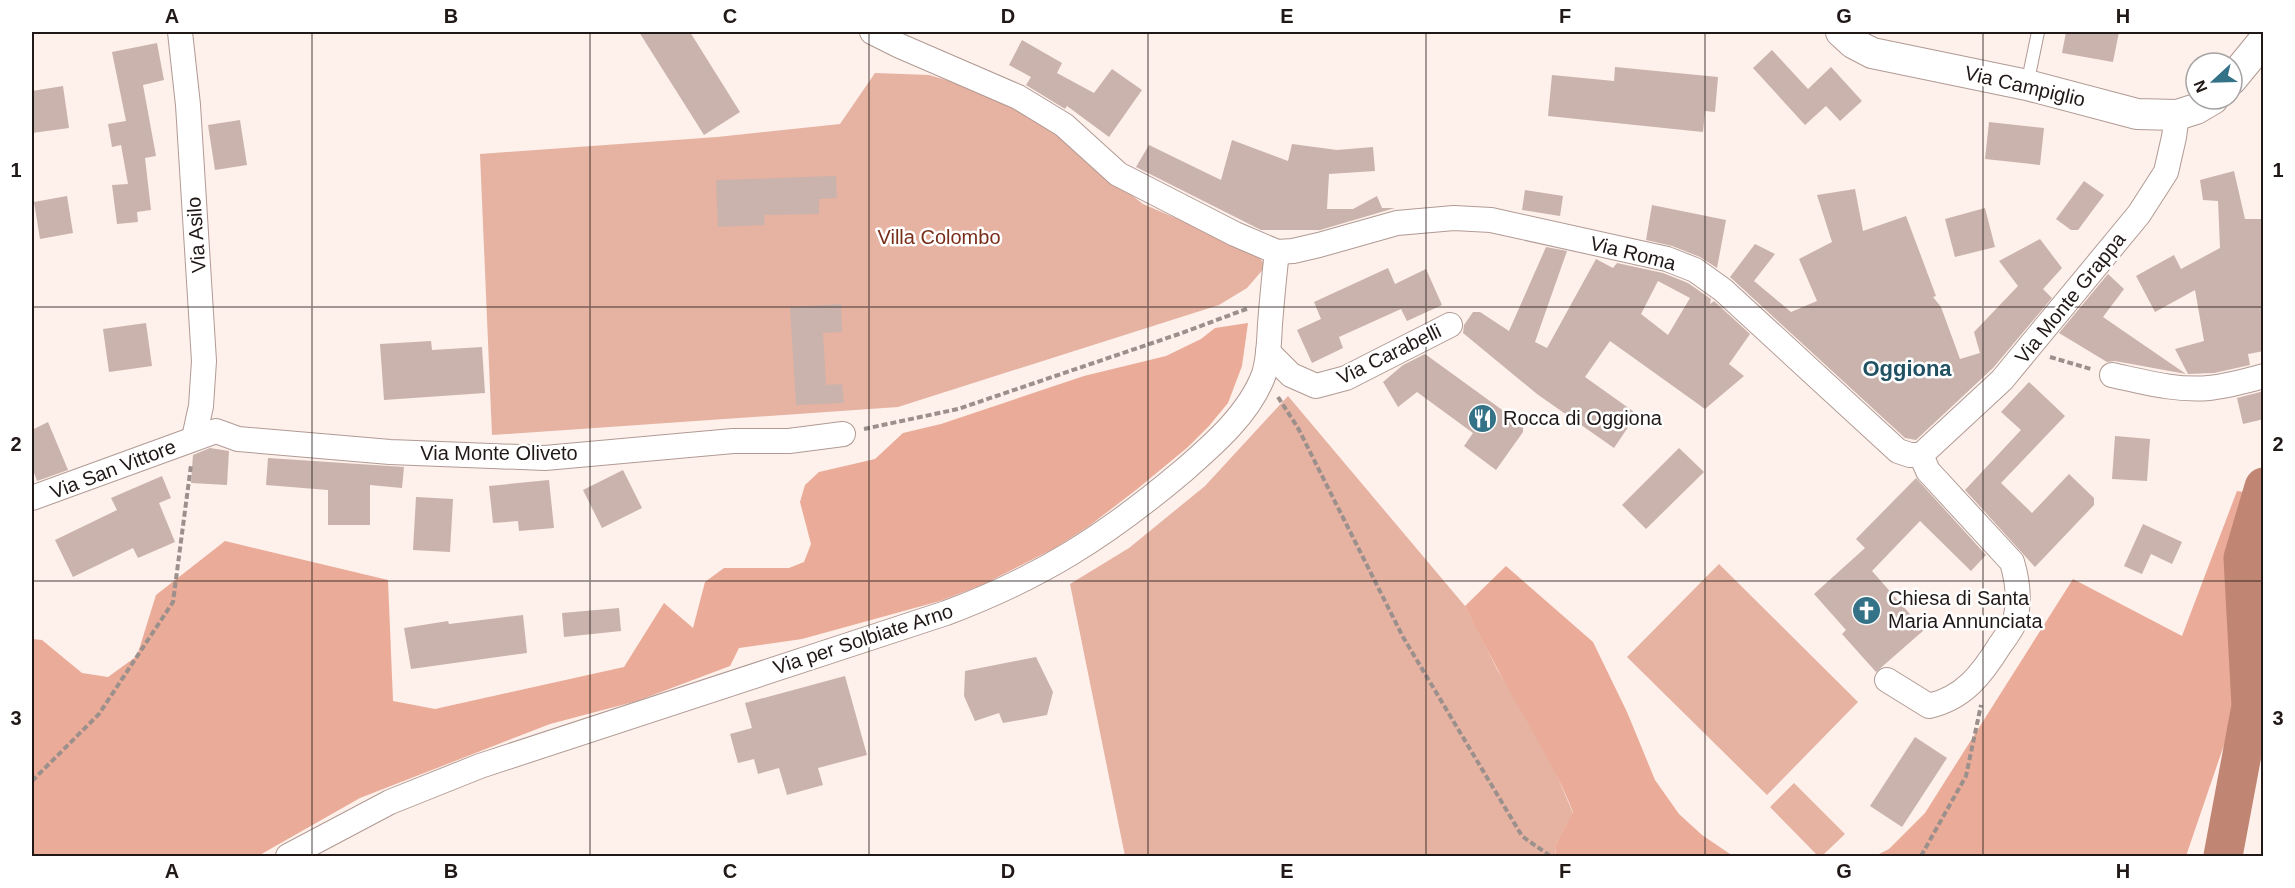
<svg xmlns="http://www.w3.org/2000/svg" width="2295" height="888" font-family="Arial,sans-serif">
<rect width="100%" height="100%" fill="#fef0eb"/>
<!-- green -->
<g fill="#e6b2a2">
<path d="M875,73L929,75L987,92L1053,127L1092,164L1143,204L1255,252L1266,266L1247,288L1219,305L898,407L492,435L480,154L717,137L840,124Z"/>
<path d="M1288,396L1465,606L1497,669L1523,711L1554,769L1573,813L1555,846L1556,856H1125L1070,584L1129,548L1205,486Z"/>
<path d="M1719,564L1858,702L1767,795L1627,657Z"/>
<path d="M1794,783L1845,834L1822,856H1818L1770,807Z"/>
</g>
<!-- forest -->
<g fill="#eaab98">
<path d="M1248,323L1242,366L1228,403L1209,426L1188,447L1136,490L1089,526L1055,548L982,585L940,601L802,639L739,648L730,666L637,701L550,724L360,798L258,856H32V639L42,640L82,673L108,677L137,656L156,595L225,541L388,580L393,701L435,709L624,667L664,603L693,628L705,582L724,568H789L804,562L811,544L800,502L805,485L819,472L875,459L903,433L941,424L1084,376L1166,356L1201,339L1215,328Z"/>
<path d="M2237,491L2263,495V542L2254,608L2225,742L2186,856H1875L1889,849L1925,813L2073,579L2182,636Z"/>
<path d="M1506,566L1593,642L1627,712L1655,780L1679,814L1702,835L1733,856H1556L1555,846L1573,812C1553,762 1523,716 1497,668C1486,648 1475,627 1465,606Z"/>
</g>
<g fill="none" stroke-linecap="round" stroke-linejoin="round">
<!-- river -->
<path stroke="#c18574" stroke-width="39" d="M2223,856L2251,706L2243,558L2264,487"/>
</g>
<!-- building -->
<g fill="#cab3ac" fill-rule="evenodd">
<path d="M639,32H690L740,112L704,135Z"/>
<path d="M2066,32H2119L2113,62L2062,53Z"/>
<path d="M1022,40L1062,63L1057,73L1094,93L1112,69L1142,90L1109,137L1067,106L1065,109L1026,85L1031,77L1009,65Z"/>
<path d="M157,43L164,80L143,85L156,156L145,158L151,210L137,212L138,222L117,224L112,185L128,184L121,145L112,147L108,124L126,121L112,52Z"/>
<path d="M1772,50L1808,89L1831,67L1862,101L1840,121L1826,106L1805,125L1753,68Z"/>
<path d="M1615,67L1718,77L1715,112L1705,111L1703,132L1548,116L1552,75L1614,81Z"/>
<path d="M63,86L69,128L32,133V91Z"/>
<path d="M240,120L247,165L215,170L208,125Z"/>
<path d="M1989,122L2044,128L2040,165L1985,159Z"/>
<path d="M1232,140L1288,161L1292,144L1337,150L1373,147L1375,171L1329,174L1327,209H1353L1377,196L1382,208H1395L1320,230H1261L1136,167L1149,145L1221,180Z"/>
<path d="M2234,171L2245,219H2264V351L2248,354L2250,365L2214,373L2188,374L2175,349L2204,341L2195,290L2155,312L2136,276L2174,255L2181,269L2220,248L2218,201L2203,200L2200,180Z"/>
<path d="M836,176L837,198L819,199V214L764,215L765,225L718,227L716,180Z"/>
<path d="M2084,181L2104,195L2078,230H2071L2056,219Z"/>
<path d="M1855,189L1863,231L1906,216L1936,296L1933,297L1941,307L1960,359L1980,353L1974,332L2018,286L1999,261L2040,239L2062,268L2043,289L2052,298L1993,368L1916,440L1905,438L1730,277L1755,244L1775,254L1754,281L1791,312L1817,301L1799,259L1832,242L1817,195Z"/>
<path d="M1525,190L1563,196L1560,216L1522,210Z"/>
<path d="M67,196L73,233L40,239L34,202Z"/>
<path d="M1652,205L1726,220L1717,268L1700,257L1672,246L1646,240Z"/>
<path d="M1985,208L1995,247L1955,257L1945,219Z"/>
<path d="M1546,247L1567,251L1535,342L1547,348L1596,259L1613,268L1617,263L1663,273L1688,283L1711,299L1710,304L1714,301L1750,334L1729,364L1744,376L1705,409L1610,341L1585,377L1637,414L1614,448L1537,394L1463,333L1464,325L1473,312H1480L1509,331ZM1658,281L1690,298L1668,335L1641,314Z"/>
<path d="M1388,268L1395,284L1426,269L1442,305L1407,321L1401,309L1339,337L1343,348L1312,363L1297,330L1321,319L1314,302Z"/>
<path d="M2108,274L2124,289L2103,317L2186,374L2115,361L2107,362L2059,333Z"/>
<path d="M841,304L842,332L823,333L826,385L842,384L844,403L796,405L790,307Z"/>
<path d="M146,323L152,366L109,372L103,329Z"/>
<path d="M431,341L432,350L482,347L485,393L384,400L380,344Z"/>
<path d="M1425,354L1523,425V432L1496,470L1464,446L1473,433L1417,392L1398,407L1383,382L1403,365Z"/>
<path d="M2029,382L2065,416L2001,483L2032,513L2069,474L2094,498V505L2035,567L1965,490L2021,430L2001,412Z"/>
<path d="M2264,391V419L2243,424L2237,398Z"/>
<path d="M48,422L68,470L37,481L32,467V430Z"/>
<path d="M2115,436L2150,439L2147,481L2112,479Z"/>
<path d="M210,448L229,451L227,485L191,483L193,455Z"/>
<path d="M1679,448L1704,472L1646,529L1622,505Z"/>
<path d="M268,458L404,467L402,488L370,485V525H328V490L266,485Z"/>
<path d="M623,470L642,508L602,528L583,490Z"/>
<path d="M162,476L171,498L159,503L175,542L138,558L133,548L73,577L55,540L117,510L111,498Z"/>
<path d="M1916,478L1986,555L1971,571L1920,521L1872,571L1924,630L1876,672L1842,634L1846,630L1814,594L1865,548L1856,539Z"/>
<path d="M549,480L554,528L519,531L518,521L493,523L489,486Z"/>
<path d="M416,497L453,499L450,552L413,550Z"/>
<path d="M2143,524L2182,542L2172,564L2151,554L2142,574L2124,566Z"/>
<path d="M619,608L621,631L564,637L562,613Z"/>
<path d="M523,615L527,653L411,669L404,628L448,621L449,624Z"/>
<path d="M1036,657L1053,692L1047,715L1003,723L999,713L975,721L964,696L965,671Z"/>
<path d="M845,676L867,755L818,768L823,785L787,795L779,768L758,774L754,759L738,763L730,734L752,728L745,703Z"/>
<path d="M1915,737L1947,758L1902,827L1870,806Z"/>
</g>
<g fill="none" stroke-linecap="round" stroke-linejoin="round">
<defs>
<path id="service" d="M2027,85L2038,32"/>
<g id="minor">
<path d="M180,32L188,105L204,361L201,406L194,438"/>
<path d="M872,32L900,46L1018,97L1064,125L1118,174L1235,234L1277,252L1293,251L1319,245L1397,223L1454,218L1491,220L1667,259L1695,270L1723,290L1898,451L1910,455H1921"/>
<path d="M1268,352L1291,375L1316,386L1346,378L1450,325"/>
<path d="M2112,375C2144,382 2177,391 2209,388C2228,386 2246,381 2264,376"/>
<path d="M1921,455L2002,380L2139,214L2166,172L2174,137L2177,115"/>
<path d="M32,498L216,431L238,439L390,452L545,458L733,441H789L843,434"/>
<path d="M1887,680L1929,706C1964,698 1982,674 2000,645C2005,638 2012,629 2015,621C2020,601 2018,582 2012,562L1928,471L1921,455"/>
<path d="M288,856L390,802L480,766L946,613C1040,578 1106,536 1183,471C1213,445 1250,413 1264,374C1269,358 1269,341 1270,324C1272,300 1274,276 1277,252"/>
</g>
<g id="tertiary">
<path d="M1841,32L1853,43L1872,53L2027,85L2137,114L2177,115L2196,109L2213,99"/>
<path d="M2232,79L2264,40"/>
</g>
</defs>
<!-- service casing -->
<use href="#service" stroke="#b19a94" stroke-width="14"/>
<!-- minor casing -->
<use href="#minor" stroke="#b19a94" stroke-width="26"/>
<!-- tertiary casing -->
<use href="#tertiary" stroke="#b19a94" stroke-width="32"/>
<!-- path -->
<g stroke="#9b908c" stroke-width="4" stroke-dasharray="6 3" stroke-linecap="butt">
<path d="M2050,357L2091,369"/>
<path d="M1278,397L1298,428L1403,637L1522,836L1550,856"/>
<path d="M864,429L958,409L1179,334L1249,308"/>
<path d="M32,781L99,714L173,602L191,465"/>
<path d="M1921,856L1966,776L1981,705"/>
</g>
<!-- service -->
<use href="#service" stroke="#fff" stroke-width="12"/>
<!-- minor -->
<use href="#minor" stroke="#fff" stroke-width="24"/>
<!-- tertiary -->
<use href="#tertiary" stroke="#fff" stroke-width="30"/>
</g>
<!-- grid -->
<path fill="none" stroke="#211917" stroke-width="1.5" stroke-opacity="0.55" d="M312,32V856M590,32V856M869,32V856M1148,32V856M1426,32V856M1705,32V856M1983,32V856M32,307H2264M32,581H2264"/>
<!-- icons -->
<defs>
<symbol id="restaurant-disc" viewBox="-11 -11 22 22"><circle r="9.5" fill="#347288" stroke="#fff"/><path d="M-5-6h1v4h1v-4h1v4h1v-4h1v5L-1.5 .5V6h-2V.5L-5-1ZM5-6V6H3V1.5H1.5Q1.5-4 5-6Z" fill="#fff"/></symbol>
<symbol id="church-disc" viewBox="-11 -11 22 22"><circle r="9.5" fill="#347288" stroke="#fff"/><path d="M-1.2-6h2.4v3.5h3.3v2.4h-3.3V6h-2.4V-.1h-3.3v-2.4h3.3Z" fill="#fff"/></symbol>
</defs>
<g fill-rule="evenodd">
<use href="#restaurant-disc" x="1466" y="402" width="33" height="33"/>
<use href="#church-disc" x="1850" y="594" width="33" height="33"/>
</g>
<g text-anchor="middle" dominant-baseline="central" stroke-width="5" stroke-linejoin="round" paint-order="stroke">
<!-- street labels -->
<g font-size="20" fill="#211917" stroke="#fff">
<text transform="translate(2025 86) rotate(13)">Via Campiglio</text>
<text transform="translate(196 235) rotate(-94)">Via Asilo</text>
<text transform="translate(1633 253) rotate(14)">Via Roma</text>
<text transform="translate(2070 298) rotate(-51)">Via Monte Grappa</text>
<text transform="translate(1389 354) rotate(-26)">Via Carabelli</text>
<text x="499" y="453">Via Monte Oliveto</text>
<text transform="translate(113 469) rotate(-21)">Via San Vittore</text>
<text transform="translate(863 639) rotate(-18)">Via per Solbiate Arno</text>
</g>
<!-- park labels -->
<g font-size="20" fill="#782e18" stroke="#fff">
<text x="939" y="237">Villa Colombo</text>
</g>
<!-- poi labels -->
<g font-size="20" fill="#211917" stroke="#fff" text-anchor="start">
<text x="1503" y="418">Rocca di Oggiona</text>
<text x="1888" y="598">Chiesa di Santa<tspan x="1888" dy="23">Maria Annunciata</tspan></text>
</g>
<!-- quarter labels -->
<g font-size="22" font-weight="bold" fill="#215264" stroke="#fff">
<text x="1907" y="368">Oggiona</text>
</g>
</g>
<!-- border -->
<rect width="2295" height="888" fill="none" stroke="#ffffff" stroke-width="66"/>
<!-- north arrow -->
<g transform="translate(2214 81) rotate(248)"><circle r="28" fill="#ffffff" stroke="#a6a3a2" stroke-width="1.5"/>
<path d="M0-4.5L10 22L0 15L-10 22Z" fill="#347288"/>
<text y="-9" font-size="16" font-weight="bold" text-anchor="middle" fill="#211917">N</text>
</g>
<rect x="33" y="33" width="2229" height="822" fill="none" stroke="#211917" stroke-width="2"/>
<g font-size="20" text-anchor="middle" font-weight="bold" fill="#211917">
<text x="172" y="23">A</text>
<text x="451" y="23">B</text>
<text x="730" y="23">C</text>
<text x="1008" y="23">D</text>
<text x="1287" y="23">E</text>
<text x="1565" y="23">F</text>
<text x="1844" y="23">G</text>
<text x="2123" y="23">H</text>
<text x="16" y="177">1</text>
<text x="2278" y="177">1</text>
<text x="16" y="451">2</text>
<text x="2278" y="451">2</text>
<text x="16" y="725">3</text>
<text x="2278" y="725">3</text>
<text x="172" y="878">A</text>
<text x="451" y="878">B</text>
<text x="730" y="878">C</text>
<text x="1008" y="878">D</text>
<text x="1287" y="878">E</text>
<text x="1565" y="878">F</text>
<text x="1844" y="878">G</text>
<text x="2123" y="878">H</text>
</g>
</svg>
